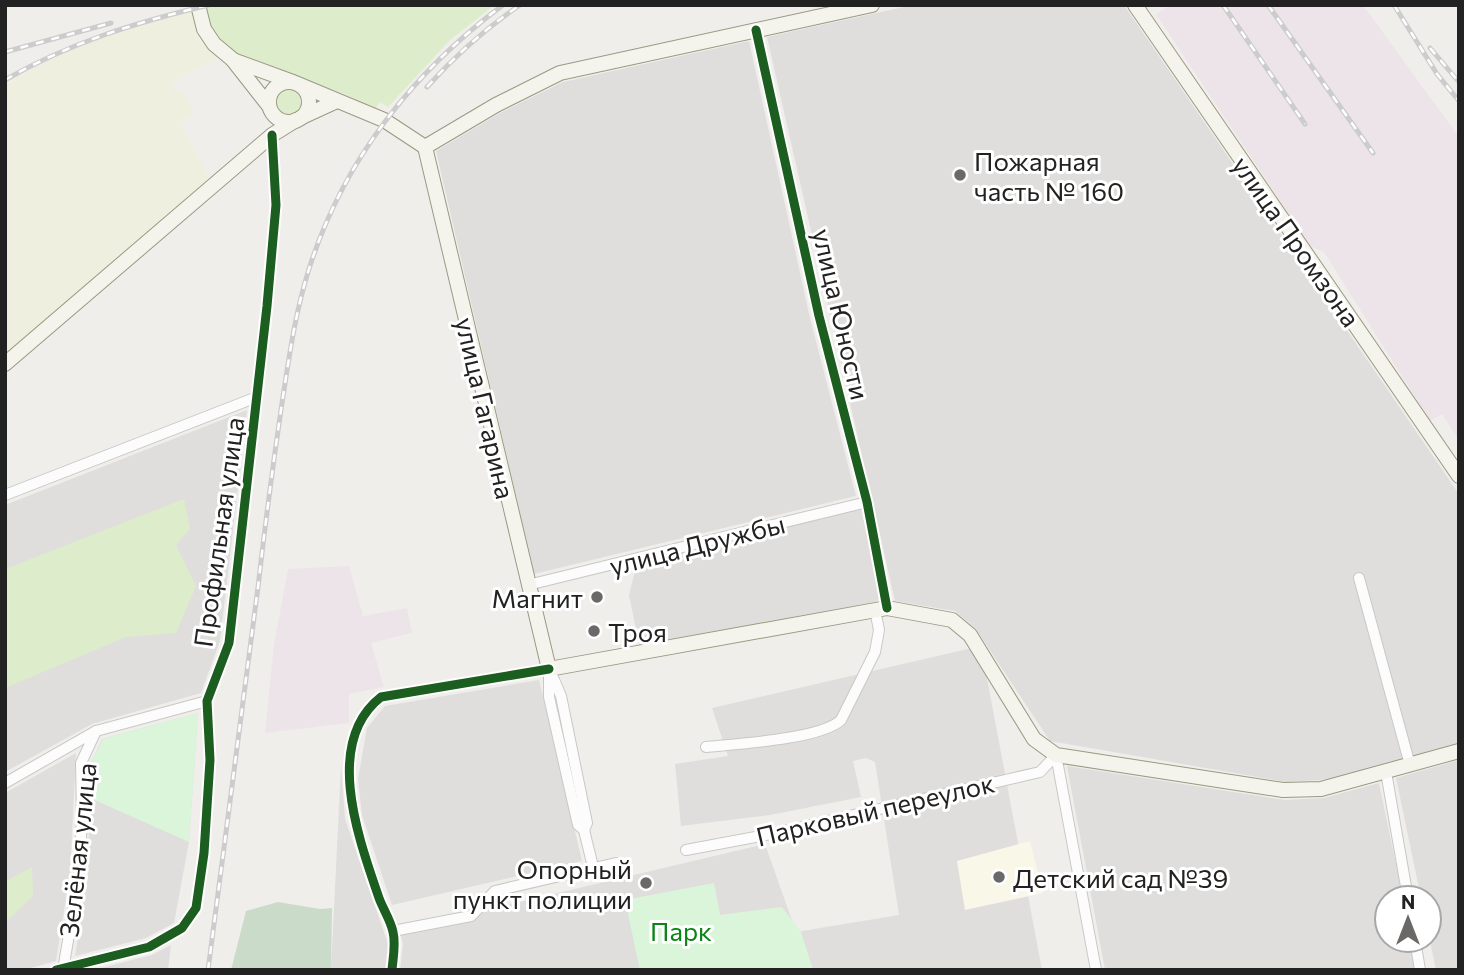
<svg xmlns="http://www.w3.org/2000/svg" width="1464" height="975" font-family="Commissioner,sans-serif">
<rect width="100%" height="100%" fill="#f0eeeb"/>
<!-- residential -->
<g fill="#dfdedc">
<path d="M913,5H1124L1459,494V748L1410,765L1320,780L1286,782L1050,741L975,628L955,611L895,601L767,37Z"/>
<path d="M749,41L810,318L856,496L534,574L436,151L500,113L563,82Z"/>
<path d="M247,410L220,641L201,693L92,724L5,772V505Z"/>
<path d="M861,509L881,595L873,608L640,649L629,595L637,563Z"/>
<path d="M980,641L1042,970H400L403,944L398,926L499,907L765,844L796,932L899,915L875,762L866,758L853,761L861,797L770,815L681,826L675,764L728,756L712,708L972,648Z"/>
<path d="M539,680L582,861L392,905L362,815L358,779L367,728L385,706Z"/>
<path d="M198,713L189,842L174,923L146,938L75,956L88,876L90,765L102,739Z"/>
<path d="M76,753L70,874L56,961L24,970H5V793Z"/>
<path d="M1459,760V970H1436L1429,937V898H1421L1396,778Z"/>
<path d="M341,765L345,819L388,944L385,970H331Z"/>
<path d="M1067,766L1285,800L1324,798L1379,783L1403,898H1387V940H1411L1417,970H1105Z"/>
<path d="M171,945L168,970H93L152,955Z"/>
</g>
<!-- industrial -->
<g fill="#ede4e9">
<path d="M1171,5H1363L1459,137V440L1442,414L1430,421L1324,252L1310,246L1156,14Z"/>
<path d="M349,566L363,616L407,608L412,633L371,643L384,687L349,694V723L265,733L274,645L288,569Z"/>
</g>
<!-- education -->
<path fill="#f8f7e8" d="M1030,841L1043,893L965,910L957,861Z"/>
<!-- farmland -->
<path fill="#efefdf" d="M193,11L202,41L217,58L172,83L177,93L183,90L195,112L183,121L182,127L206,171L210,184L175,213L171,210L163,216L166,223L5,357V85L40,65L86,44L121,31Z"/>
<!-- grass -->
<g fill="#ddeccb">
<path d="M218,5H494L449,41L388,107L380,102L375,109L345,94L261,64L230,50L209,27L205,8Z"/>
<circle cx="289" cy="102" r="12"/>
<path d="M184,499L190,529L176,545L196,586L176,633L126,637L5,688V569Z"/>
<path d="M32,867L33,896L5,923V882Z"/>
</g>
<!-- cemetery -->
<path fill="#cadbca" d="M278,902L320,909L332,908L331,970H231L246,911Z"/>
<!-- park -->
<g fill="#daf5da">
<path d="M198,713L189,842L90,798V765L103,739Z"/>
<path d="M714,883L720,915L782,907L801,932L813,970H640L625,900Z"/>
</g>
<g fill="none" stroke-linecap="round" stroke-linejoin="round">
<defs>
<g id="street">
<path d="M756,30L819,316L867,502L887,608"/>
<path d="M5,495L257,397"/>
<path d="M1359,578L1410,765"/>
<path d="M528,585L867,502"/>
<path d="M549,669V697L578,825L584,830L593,867"/>
<path d="M552,675L561,696L587,823L584,830"/>
<path d="M706,747C736,744 821,739 841,720L875,652L879,630L875,610"/>
<path d="M1056,755L1096,970"/>
<path d="M1386,772L1408,898"/>
<path d="M5,783L96,731L207,701"/>
<path d="M686,850L771,834L1040,772L1056,755"/>
<path d="M393,931L471,916L495,891L616,863"/>
<path d="M1415,940L1420,970"/>
<path d="M56,970L149,947L182,928L196,908L204,853L210,760L207,701L229,643L267,306L276,205L272,135"/>
<path d="M63,970L79,875L82,818L81,763L96,731"/>
<path d="M392,970C393,958 396,944 393,932C391,921 383,909 379,898C360,842 322,743 381,697L549,669"/>
</g>
<g id="secondary">
<path d="M198,5L204,29L214,44L232,59L269,106"/>
<path d="M1135,5L1459,476"/>
<path d="M233,60L293,82"/>
<circle cx="289" cy="102" r="20"/>
<path d="M300,85L384,120L425,147"/>
<path d="M300,118L337,101"/>
<path d="M425,147L549,669L887,608L952,620L970,635L1034,739L1056,755L1283,790L1321,789L1459,751"/>
<path d="M425,147L496,105L560,73L872,5"/>
<path d="M5,364L272,135L296,120"/>
</g>
</defs>
<!-- street casing -->
<use href="#street" stroke="#c9c8c7" stroke-width="12"/>
<!-- secondary casing -->
<use href="#secondary" stroke="#999a82" stroke-width="16"/>
<!-- street -->
<use href="#street" stroke="#fdfcfc" stroke-width="10"/>
<!-- secondary -->
<use href="#secondary" stroke="#f4f4ed" stroke-width="14"/>
<defs>
<g id="rail">
<path d="M1223,5L1305,124"/>
<path d="M1268,5L1373,153"/>
<path d="M1394,5L1437,74L1459,101"/>
<path d="M1430,48L1459,82"/>
<path d="M5,52L111,23"/>
<path d="M5,80C69,43 137,22 209,5"/>
<path d="M427,87C455,56 486,28 520,5"/>
<path d="M208,970C225,842 241,715 258,587C265,526 273,464 282,403C289,358 295,313 309,269C343,161 413,72 503,5"/>
</g>
</defs>
<!-- rail casing -->
<use href="#rail" stroke="#ccc" stroke-width="5"/>
<!-- rail -->
<use href="#rail" stroke="#fff" stroke-width="2.5" stroke-dasharray="8" stroke-linecap="butt"/>
<defs>
<g id="cycleway">
<path d="M756,30L819,316L867,502L887,608"/>
<path d="M56,970L149,947L182,928L196,908L204,853L210,760L207,701L229,643L267,306L276,205L272,135"/>
<path d="M392,970C393,958 396,944 393,932C391,921 383,909 379,898C360,842 322,743 381,697L549,669"/>
</g>
</defs>
<!-- cycleway casing -->
<use href="#cycleway" stroke="#fff" stroke-width="13"/>
<!-- cycleway -->
<use href="#cycleway" stroke="#1b5e20" stroke-width="9"/>
</g>
<!-- markers -->
<g fill="#6a6968" stroke="#fff" stroke-width="2.5">
<circle cx="960" cy="175" r="7"/>
<circle cx="597" cy="597" r="7"/>
<circle cx="594" cy="631" r="7"/>
<circle cx="999" cy="877" r="7"/>
<circle cx="646" cy="883" r="7"/>
</g>
<g text-anchor="middle" dominant-baseline="central" stroke-width="6" stroke-linejoin="round" paint-order="stroke">
<!-- poi labels -->
<g font-size="26" fill="#222" stroke="#fff" text-anchor="start">
<text x="974" y="160">Пожарная<tspan x="974" dy="30">часть № 160</tspan></text>
<text x="583" y="597" text-anchor="end">Магнит</text>
<text x="608" y="631">Троя</text>
<text x="632" y="868" text-anchor="end">Опорный<tspan x="632" dy="30">пункт полиции</tspan></text>
<text x="1013" y="877">Детский сад №39</text>
</g>
<!-- street labels -->
<g font-size="26" fill="#222" stroke="#fff">
<text transform="translate(1297 241) rotate(55)">улица Промзона</text>
<text transform="translate(842 314) rotate(77)">улица Юности</text>
<text transform="translate(486 408) rotate(77)">улица Гагарина</text>
<text transform="translate(218 532) rotate(-82)">Профильная улица</text>
<text transform="translate(697 544) rotate(-14)">улица Дружбы</text>
<text transform="translate(875 809) rotate(-13)">Парковый переулок</text>
<text transform="translate(77 850) rotate(-84)">Зелёная улица</text>
</g>
<!-- park labels -->
<g font-size="26" fill="#0c8416" stroke="#fff">
<text x="681" y="930">Парк</text>
</g>
</g>
<!-- border -->
<rect width="1464" height="975" fill="none" stroke="#222222" stroke-width="14"/>
<!-- north arrow -->
<g transform="translate(1408 919)"><circle r="33" fill="#ffffff" stroke="#a7a7a7" stroke-width="2"/>
<path d="M0-5L12 26L0 18L-12 26Z" fill="#6a6968"/>
<text y="-10" font-size="19" font-weight="bold" text-anchor="middle" fill="#222222">N</text>
</g>
</svg>
